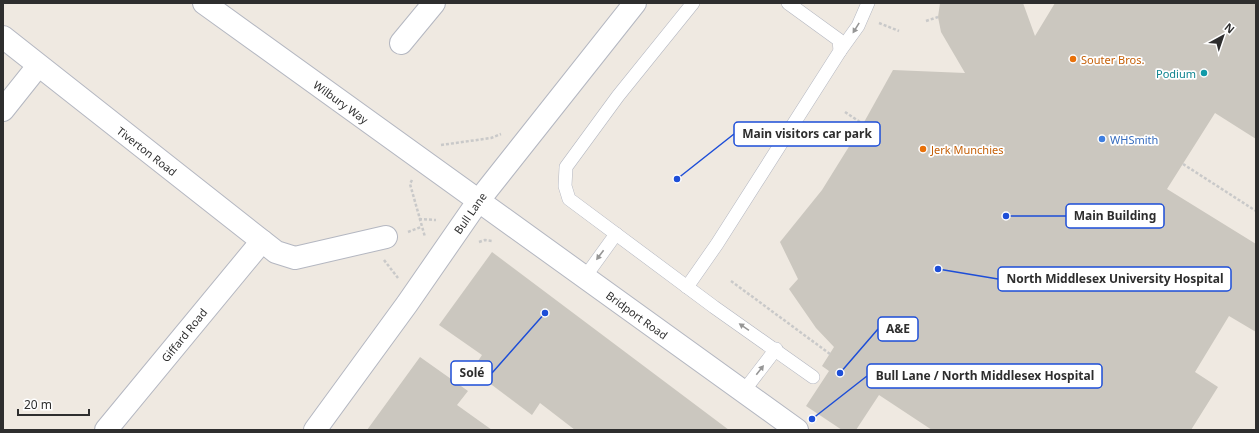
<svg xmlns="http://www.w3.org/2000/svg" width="1259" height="433" font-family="'Noto Sans',sans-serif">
<rect width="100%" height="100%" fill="#efe9e1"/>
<!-- building -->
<g fill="#cbc7bf">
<path d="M940,3H1023L1035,36L1055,3H1256V139L1215,113L1167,189L1256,244V332L1229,316L1195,372L1218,387L1191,430H932L879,395L856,430H842L806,406L829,371L822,366L834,347L816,328L789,289L798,279L780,242L822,190L863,124L893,70L965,73L941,32L938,17Z"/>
<path d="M492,252L729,430H575L540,403L532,415L472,370L482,355L439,325Z"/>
<path d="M420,357L468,391L457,405L492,430H367Z"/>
</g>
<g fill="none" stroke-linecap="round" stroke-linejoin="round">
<defs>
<g id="service">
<path d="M693,3L618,96L566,167L565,186L569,199L714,307L813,377"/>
<path d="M840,51L858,26L868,3"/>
<path d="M585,277L616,234"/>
<path d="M687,287L717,244L840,51L839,40L788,3"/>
<path d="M743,392L776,349"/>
</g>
<g id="minor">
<path d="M3,37L276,252L295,258L386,237"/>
<path d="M401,43L434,3"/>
<path d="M3,110L38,66"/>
<path d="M106,430L262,241"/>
<path d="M315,430L407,304L479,200"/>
</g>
<g id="tertiary">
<path d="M204,3L797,430"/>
<path d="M479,200L635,3"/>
</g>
</defs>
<!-- service casing -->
<use href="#service" stroke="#b4b7c1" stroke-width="14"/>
<!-- minor casing -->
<use href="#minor" stroke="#b4b7c1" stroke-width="24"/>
<!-- tertiary casing -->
<use href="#tertiary" stroke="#b4b7c1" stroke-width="24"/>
<!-- path -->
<g stroke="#c9c9c9" stroke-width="2.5" stroke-dasharray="3 2" stroke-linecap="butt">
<path d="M926,21L938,17"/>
<path d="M879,23L899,31"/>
<path d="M845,112L863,124"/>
<path d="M441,145L491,138L501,134"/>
<path d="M1183,164L1256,211"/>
<path d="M412,180L410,184L425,237"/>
<path d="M419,219L436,220"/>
<path d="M408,232L421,227"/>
<path d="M479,242L485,240L492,241"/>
<path d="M384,260L398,278"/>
<path d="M731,281L830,354"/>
</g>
<!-- service -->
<use href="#service" stroke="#fff" stroke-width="13"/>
<!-- minor -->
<use href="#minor" stroke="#fff" stroke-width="22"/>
<!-- tertiary -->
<use href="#tertiary" stroke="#fff" stroke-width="22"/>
</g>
<!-- one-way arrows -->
<defs><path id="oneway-solid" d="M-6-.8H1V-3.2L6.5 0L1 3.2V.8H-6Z"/></defs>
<g fill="#969696">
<use href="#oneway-solid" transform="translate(856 28) rotate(122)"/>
<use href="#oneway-solid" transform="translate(600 255) rotate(127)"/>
<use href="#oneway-solid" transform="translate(744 327) rotate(-146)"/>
<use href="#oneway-solid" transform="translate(760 370) rotate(-52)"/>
</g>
<!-- markers -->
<g fill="#e8710a" stroke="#fff" stroke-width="1.5">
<circle cx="1073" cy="59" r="4"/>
<circle cx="923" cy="149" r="4"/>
</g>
<circle fill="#0f9aa8" stroke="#fff" stroke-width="1.5" cx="1204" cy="73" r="4"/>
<circle fill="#3f7fe0" stroke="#fff" stroke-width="1.5" cx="1102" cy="139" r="4"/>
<g text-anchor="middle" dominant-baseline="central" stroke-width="3.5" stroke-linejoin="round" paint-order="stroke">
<!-- food labels -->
<g font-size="11" fill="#c56008" stroke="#fff" text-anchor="start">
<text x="1081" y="59">Souter Bros.</text>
<text x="931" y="149">Jerk Munchies</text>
</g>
<!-- culture labels -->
<g font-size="11" fill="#0d838f" stroke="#fff" text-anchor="end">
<text x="1196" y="73">Podium</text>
</g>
<!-- street labels -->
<g font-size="11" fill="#2e2e2e" stroke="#fff">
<text transform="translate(341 102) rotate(36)">Wilbury Way</text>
<text transform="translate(147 151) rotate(38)">Tiverton Road</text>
<text transform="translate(470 213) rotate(-55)">Bull Lane</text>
<text transform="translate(637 315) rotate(36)">Bridport Road</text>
<text transform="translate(184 335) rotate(-51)">Giffard Road</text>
</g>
<!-- shop labels -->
<g font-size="11" fill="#366cbe" stroke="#fff" text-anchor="start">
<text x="1110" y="139">WHSmith</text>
</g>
</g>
<!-- callouts -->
<path fill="none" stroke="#1d4ed8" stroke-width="1.5" d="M677 179L734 134M1006 216L1066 216M938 269L998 279M840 373L878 329M545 313L492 373M812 419L867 376"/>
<g fill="#1d4ed8" stroke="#fff" stroke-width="1.5">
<circle cx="677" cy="179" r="4"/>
<circle cx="1006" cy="216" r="4"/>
<circle cx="938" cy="269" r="4"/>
<circle cx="840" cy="373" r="4"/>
<circle cx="545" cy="313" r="4"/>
<circle cx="812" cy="419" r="4"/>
</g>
<g fill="#fff" stroke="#1d4ed8" stroke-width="1.5">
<rect x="734" y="122" width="146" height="24" rx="4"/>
<rect x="1066" y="204" width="98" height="24" rx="4"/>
<rect x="998" y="267" width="233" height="24" rx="4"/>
<rect x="878" y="317" width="40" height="24" rx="4"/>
<rect x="451" y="361" width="41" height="24" rx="4"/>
<rect x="867" y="364" width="235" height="24" rx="4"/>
</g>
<g font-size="12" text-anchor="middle" font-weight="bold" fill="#2e2e2e">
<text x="807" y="138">Main visitors car park</text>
<text x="1115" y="220">Main Building</text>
<text x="1115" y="283">North Middlesex University Hospital</text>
<text x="898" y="333">A&amp;E</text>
<text x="472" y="377">Solé</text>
<text x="985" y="380">Bull Lane / North Middlesex Hospital</text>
</g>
<!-- border -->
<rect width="1259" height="433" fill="none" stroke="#2e2e2e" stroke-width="8"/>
<!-- north arrow -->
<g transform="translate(1223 36) rotate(40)" stroke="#ffffff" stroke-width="3" paint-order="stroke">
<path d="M0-3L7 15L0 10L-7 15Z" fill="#2e2e2e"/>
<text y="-6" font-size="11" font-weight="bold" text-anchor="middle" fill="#2e2e2e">N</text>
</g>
<!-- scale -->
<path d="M18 409v6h71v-6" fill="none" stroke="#2e2e2e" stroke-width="2"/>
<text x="24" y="409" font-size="12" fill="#2e2e2e" stroke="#ffffff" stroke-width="3" paint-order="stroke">20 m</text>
</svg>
